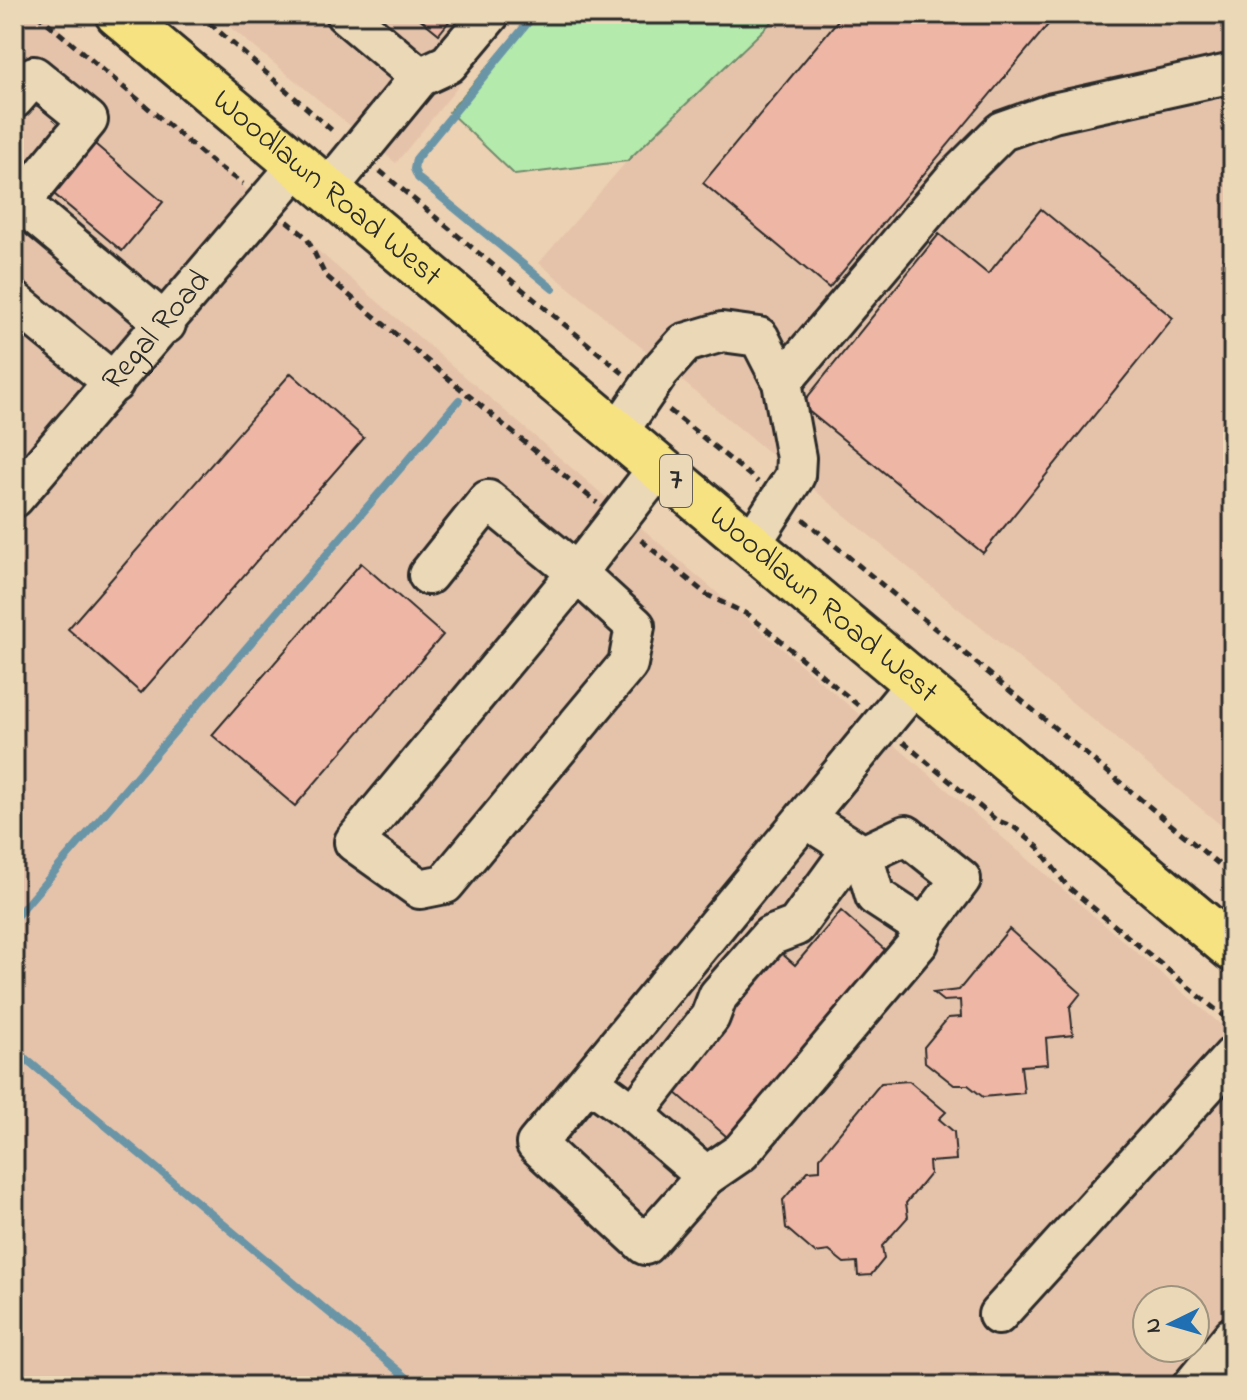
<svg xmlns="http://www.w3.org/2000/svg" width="1247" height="1400" font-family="'Indie Flower',sans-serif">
<rect width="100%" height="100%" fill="#ecd1b3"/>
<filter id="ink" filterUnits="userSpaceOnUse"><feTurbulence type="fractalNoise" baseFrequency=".0125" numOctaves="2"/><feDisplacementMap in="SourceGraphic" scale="16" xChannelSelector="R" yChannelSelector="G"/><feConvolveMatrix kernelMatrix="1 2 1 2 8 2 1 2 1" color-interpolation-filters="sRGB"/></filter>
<g filter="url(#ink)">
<!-- built -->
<g fill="#e5c3aa" fill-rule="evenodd">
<path d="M14,14H42L1233,1035V1386H14ZM1147,1300H1195V1348H1147Z"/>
<path d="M214,14H517L396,163Z"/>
<path d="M780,14H1233V835L539,263L627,161Z"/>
</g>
<!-- green -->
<path fill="#b4eaac" stroke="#708a6c" stroke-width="2" d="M533,14H780L627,161L515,175L449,112Z"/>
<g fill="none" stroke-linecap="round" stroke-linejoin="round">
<!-- stream -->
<g stroke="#6b95a7" stroke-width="8">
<path d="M535,14L416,159L414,169L418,178L553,289"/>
<path d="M14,919L459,400"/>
<path d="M14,1049L417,1386"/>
</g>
</g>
<!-- building -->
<g fill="#eeb6a5" stroke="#2b2b2b" stroke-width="2">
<path d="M414,14H455L439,34Z"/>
<path d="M843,14H1057L829,288L703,183Z"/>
<path d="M89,139L163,202L122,251L48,189Z"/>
<path d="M1041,209L1173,318L983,553L801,405L939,234L988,274Z"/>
<path d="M291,373L364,438L141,693L68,629Z"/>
<path d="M361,563L443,635L295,806L212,735Z"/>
<path d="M841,911L893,957L733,1142L668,1086L742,1001L731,992L772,945L795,965Z"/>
<path d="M1009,929L1081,993L1070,1007L1073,1035L1046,1038L1048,1064L1021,1066L1024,1093L983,1097L968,1085H954L925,1062L924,1047L948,1018L961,1017L960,1000L943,1001L933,993L959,990Z"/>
<path d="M909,1081L946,1112L939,1119L954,1132L956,1160L929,1162L930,1174L906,1203L908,1217L882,1246L884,1259L871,1275L858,1276L857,1262L844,1263L829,1251L815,1253L786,1228L783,1200L808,1171L820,1170V1157L881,1083Z"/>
</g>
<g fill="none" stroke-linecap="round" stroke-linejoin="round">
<defs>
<g id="minor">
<path d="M345,14L420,77"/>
<path d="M14,99L34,76L88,120L21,202"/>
<path d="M328,189L420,77L448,64L490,14"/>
<path d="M14,197L166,324"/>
<path d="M14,301L114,383"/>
<path d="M782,382L953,180L1002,131L1053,113L1233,73"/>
<path d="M618,432L660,371L685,343L722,332L759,337L782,382L796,458L795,476L751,544"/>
<path id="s1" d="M14,498L299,164"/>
<path d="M428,575L488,500L577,573L635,626L628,664L445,884L420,889L354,842L577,573L659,467"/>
<path d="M805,818L863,855L906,835L961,879L924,928L875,896L863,855"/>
<path d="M589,1081L634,1114L710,1017L718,996L770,936L796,926L852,849"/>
<path d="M634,1114L706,1176L645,1245L536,1144L916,683"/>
<path d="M706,1176L741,1152L919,942L924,928"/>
<path d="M998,1315L1233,1056"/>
<path d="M1192,1386L1233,1336"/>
</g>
<g id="major">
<path id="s2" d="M118,14L1233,949"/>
</g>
</defs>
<!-- minor casing -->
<use href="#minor" stroke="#2b2b2b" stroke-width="44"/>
<!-- major casing -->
<use href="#major" stroke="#2b2b2b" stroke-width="50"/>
<!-- path -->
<g stroke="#2b2b2b" stroke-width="5" stroke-dasharray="8 6" stroke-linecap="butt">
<path d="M37,14L212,162L243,184"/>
<path d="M199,14L335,133"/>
<path d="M380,171L624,374"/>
<path d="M287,221L307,238L325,275L597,503"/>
<path d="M669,410L758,482"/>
<path d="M803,519L1233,876"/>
<path d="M641,540L707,595L749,615L858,705"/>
<path d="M903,742L996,820L1014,827L1038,847L1067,886L1233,1024"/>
</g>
<!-- minor -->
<use href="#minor" stroke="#ebd8b6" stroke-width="38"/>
<!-- major -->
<use href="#major" stroke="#f7e281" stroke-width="44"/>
</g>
</g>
<g text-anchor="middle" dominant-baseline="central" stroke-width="6" stroke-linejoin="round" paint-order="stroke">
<!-- shield labels -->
<rect fill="#ebd8b6" stroke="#655f55" stroke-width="2" x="660" y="455" width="32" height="52" rx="6"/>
<g font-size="30" font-weight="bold" fill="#2b2b2b">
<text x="676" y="481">7</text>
</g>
<!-- street labels -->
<g font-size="32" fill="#2b2b2b" stroke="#ebd8b6">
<text stroke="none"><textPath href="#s2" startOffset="272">Woodlawn Road West</textPath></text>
<text stroke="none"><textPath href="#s1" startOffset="220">Regal Road</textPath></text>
<text stroke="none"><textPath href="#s2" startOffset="920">Woodlawn Road West</textPath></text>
</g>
</g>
<!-- margin -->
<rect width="1247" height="1400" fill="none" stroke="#ebd8b6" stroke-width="48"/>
<rect x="24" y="24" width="1199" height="1352" fill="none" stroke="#2b2b2b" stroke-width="3" filter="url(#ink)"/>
<!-- north arrow -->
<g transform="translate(1171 1324) rotate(265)"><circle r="38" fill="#ebd8b6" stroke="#9e937e" stroke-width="2"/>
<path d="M0-6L14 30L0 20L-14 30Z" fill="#1f6fb2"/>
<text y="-12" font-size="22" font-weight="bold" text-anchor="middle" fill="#2b2b2b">N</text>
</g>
</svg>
